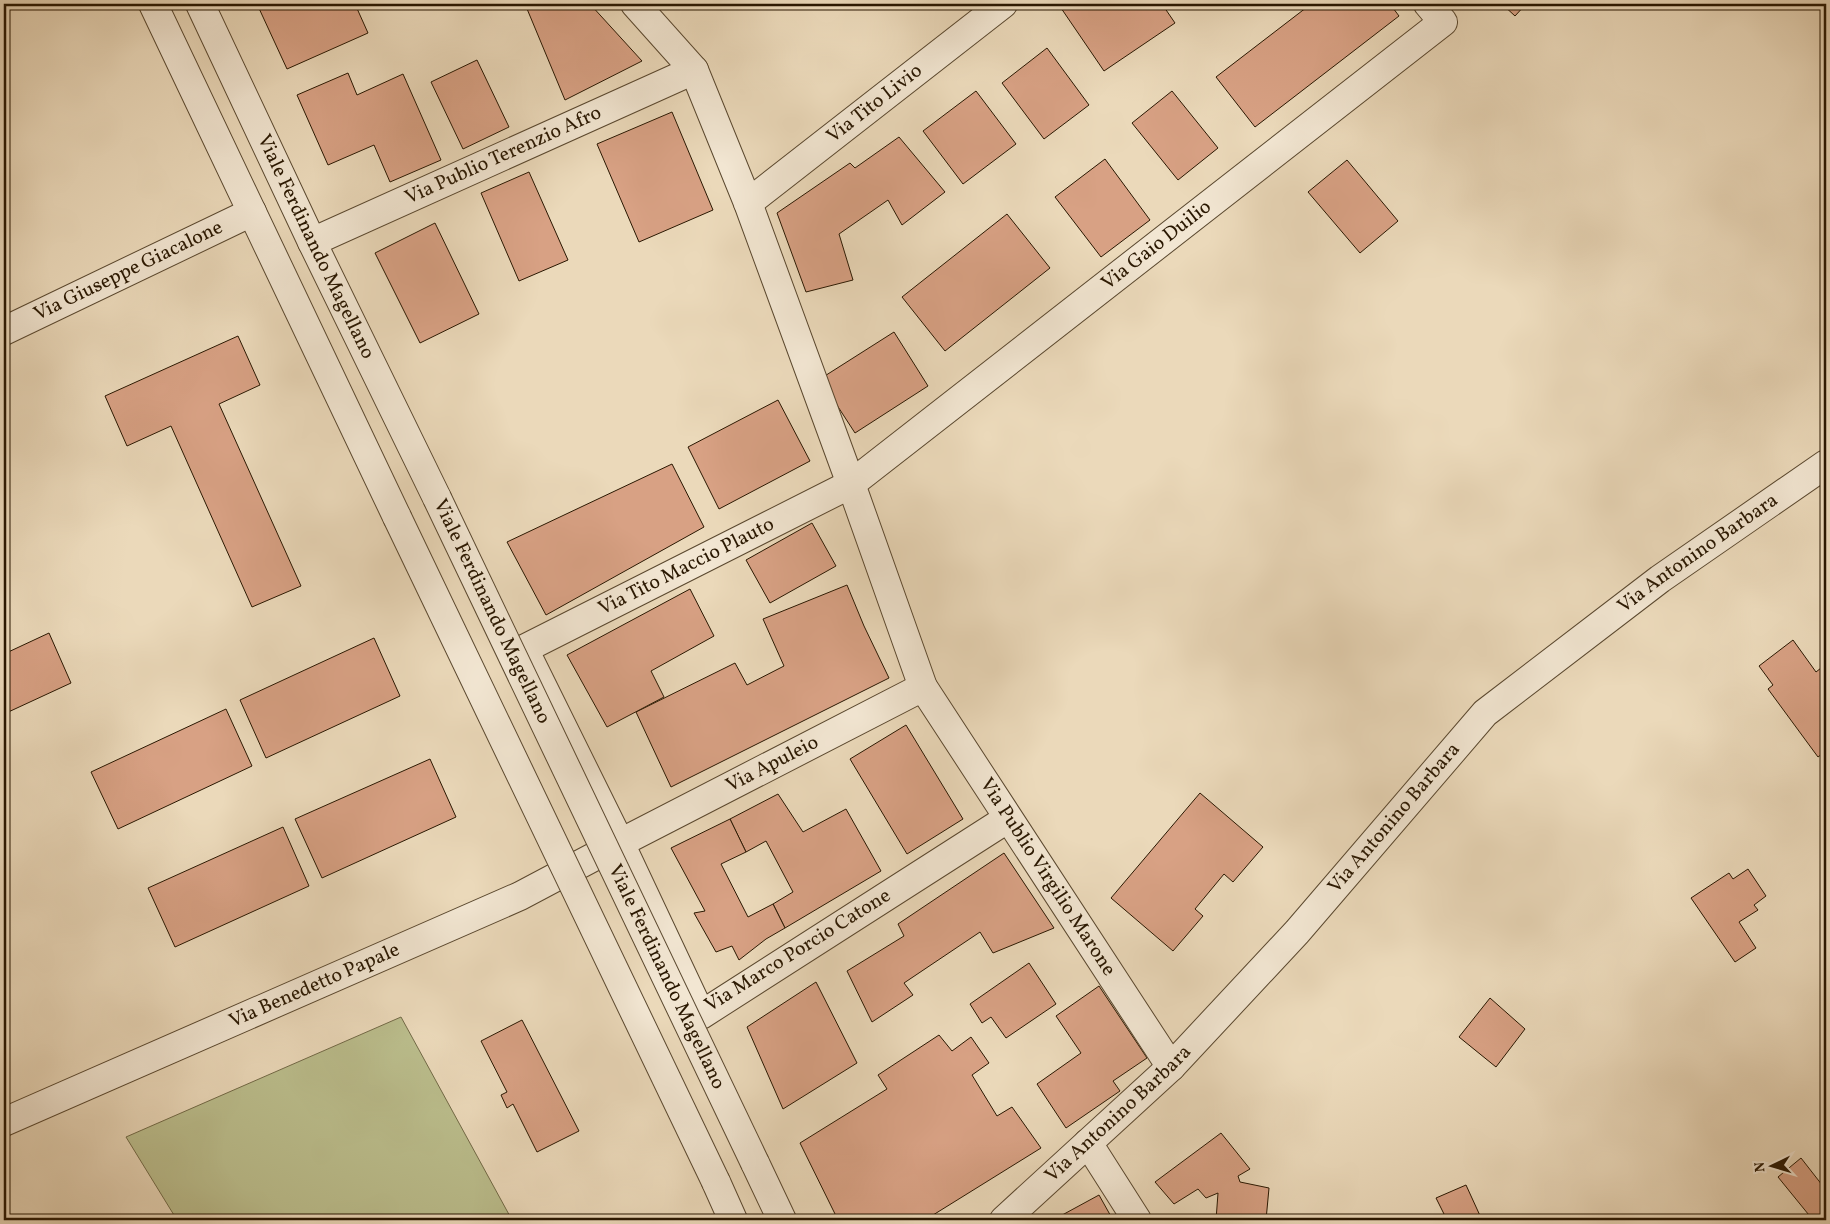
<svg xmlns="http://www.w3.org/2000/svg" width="1830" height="1224" font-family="Vollkorn,serif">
<rect width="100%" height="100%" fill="#ebd9ba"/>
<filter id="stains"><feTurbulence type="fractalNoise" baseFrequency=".004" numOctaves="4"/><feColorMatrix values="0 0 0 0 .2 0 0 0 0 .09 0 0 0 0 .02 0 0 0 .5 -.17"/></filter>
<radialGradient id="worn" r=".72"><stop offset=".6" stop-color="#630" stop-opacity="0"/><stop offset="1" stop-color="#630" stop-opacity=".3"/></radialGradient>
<!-- green -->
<path fill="#bbbe8d" stroke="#726a47" d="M401,1017L512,1220H177L126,1137Z"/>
<!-- building -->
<g fill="#d8a184" stroke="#291701">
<path d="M257,4H355L368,33L287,69Z"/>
<path d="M525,4H590L642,61L565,100Z"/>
<path d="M1068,4H1162L1175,23L1104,71L1061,8Z"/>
<path d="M1311,4H1390L1399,16L1255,127L1216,77Z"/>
<path d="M1502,4H1526L1515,16Z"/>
<path d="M1047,48L1089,105L1044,139L1002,83Z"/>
<path d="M477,60L509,127L463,149L431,82Z"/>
<path d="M348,73L357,95L403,74L441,160L390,182L374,145L328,165L297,95Z"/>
<path d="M976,91L1016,144L963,184L923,131Z"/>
<path d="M1172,91L1218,148L1178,180L1132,123Z"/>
<path d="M672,112L713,210L639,242L597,144Z"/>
<path d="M899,137L945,192L902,225L888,200L839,234L853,280L806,292L777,213L850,163L855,168Z"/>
<path d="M1105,159L1150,220L1101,257L1055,197Z"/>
<path d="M1347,160L1398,221L1360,253L1308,192Z"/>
<path d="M529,172L568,260L519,281L481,193Z"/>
<path d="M1007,214L1050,268L945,351L902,297Z"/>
<path d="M435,223L479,314L420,343L375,253Z"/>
<path d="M894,332L928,386L855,433L820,379Z"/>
<path d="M238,336L260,385L219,404L301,586L252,607L171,426L127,446L105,396Z"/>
<path d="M778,400L810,461L719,509L688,447Z"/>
<path d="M672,464L704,527L546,615L507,542Z"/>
<path d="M812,523L836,566L770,603L746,560Z"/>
<path d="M847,585L864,626L889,678L671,787L636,712L735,663L747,685L784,666L763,619Z"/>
<path d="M690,589L714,636L651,671L664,697L607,727L567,655Z"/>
<path d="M49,633L71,683L4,714V654Z"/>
<path d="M374,638L400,696L266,758L240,700Z"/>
<path d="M1793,640L1816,672L1826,664V751L1818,757L1768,689L1773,685L1759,666Z"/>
<path d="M226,709L252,766L118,829L91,772Z"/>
<path d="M906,725L963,819L907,854L850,759Z"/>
<path d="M430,759L456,817L322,878L295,819Z"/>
<path d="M1200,793L1263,847L1233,882L1224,874L1195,909L1203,916L1173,951L1111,898Z"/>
<path d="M778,794L803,832L846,809L881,871L785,928L773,904L793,892L766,841L746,852L730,819Z"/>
<path d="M730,819L746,852L721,864L748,917L773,904L785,928L766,939L739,960L732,946L716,952L694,913L705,911L671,848Z"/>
<path d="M283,827L309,886L175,947L148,888Z"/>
<path d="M1004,853L1054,928L993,953L980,932L904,983L913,995L872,1022L847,971L904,936L898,924Z"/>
<path d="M1748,869L1766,896L1754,905L1758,910L1739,922L1756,948L1735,962L1691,898L1729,873L1733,879Z"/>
<path d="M1029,963L1056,1004L1006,1038L991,1017L982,1023L970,1004Z"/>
<path d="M816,982L857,1063L783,1109L747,1027Z"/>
<path d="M1099,986L1147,1058L1113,1081L1120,1091L1066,1128L1037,1084L1081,1053L1056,1016Z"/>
<path d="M1490,998L1525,1029L1496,1067L1459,1037Z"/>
<path d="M522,1020L579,1131L537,1152L513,1104L507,1108L501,1095L507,1092L481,1041Z"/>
<path d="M939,1035L952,1051L971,1037L989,1063L972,1075L997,1116L1012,1107L1041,1148L925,1220H838L800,1143L887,1089L878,1075Z"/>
<path d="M1221,1133L1250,1169L1238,1176L1240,1182L1269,1188L1266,1220H1216L1218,1193L1206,1198L1198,1189L1174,1204L1155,1182Z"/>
<path d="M1801,1158L1826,1190V1220H1813L1778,1177Z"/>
<path d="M1466,1185L1482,1220H1447L1436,1198Z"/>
<path d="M1099,1195L1113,1220H1053Z"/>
</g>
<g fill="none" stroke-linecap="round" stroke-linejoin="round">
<defs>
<g id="minor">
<path d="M153,4L397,517"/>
<path id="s1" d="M200,4L312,242L437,498"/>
<path id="s2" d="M635,4L694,70L748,203L851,484L923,687L1171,1067"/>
<path id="s3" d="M748,203L1003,4"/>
<path id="s4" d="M312,242L694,70"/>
<path id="s5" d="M4,331L252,212"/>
<path id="s6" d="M1007,819L701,1015L620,843L524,649L851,484L1443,22L1428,4"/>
<path id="s7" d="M4,1122L520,896L620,843L923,687"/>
<path d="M1088,1143L1137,1220"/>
<path d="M755,1163L782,1220"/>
<path d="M716,1182L733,1220"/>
<path id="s8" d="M1004,1220L1171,1067L1297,932L1485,713L1660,579L1826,464"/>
</g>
</defs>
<!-- minor casing -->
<use href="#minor" stroke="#5a482f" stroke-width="30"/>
<!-- minor -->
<use href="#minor" stroke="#f2e6d2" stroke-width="28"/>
<defs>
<g id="minor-bridge">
<path id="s9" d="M437,498L755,1163"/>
<path d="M397,517L716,1182"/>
</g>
</defs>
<!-- minor-bridge casing -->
<use href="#minor-bridge" stroke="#5a482f" stroke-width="30" stroke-linecap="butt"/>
<!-- minor-bridge -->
<use href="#minor-bridge" stroke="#f2e6d2" stroke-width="28"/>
</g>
<g text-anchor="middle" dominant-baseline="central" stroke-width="4" stroke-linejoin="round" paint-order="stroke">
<!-- street labels -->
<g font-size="20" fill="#291701" stroke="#f2e6d2">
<text stroke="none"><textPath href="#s3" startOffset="161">Via Tito Livio</textPath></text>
<text stroke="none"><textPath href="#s4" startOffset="210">Via Publio Terenzio Afro</textPath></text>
<text stroke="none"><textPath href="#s6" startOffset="1524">Via Gaio Duilio</textPath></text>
<text stroke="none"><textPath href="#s1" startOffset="269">Viale Ferdinando Magellano</textPath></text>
<text stroke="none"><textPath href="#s5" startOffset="138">Via Giuseppe Giacalone</textPath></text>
<text stroke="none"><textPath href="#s8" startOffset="966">Via Antonino Barbara</textPath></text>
<text stroke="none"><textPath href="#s6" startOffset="952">Via Tito Maccio Plauto</textPath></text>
<text stroke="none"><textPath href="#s9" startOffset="126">Viale Ferdinando Magellano</textPath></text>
<text stroke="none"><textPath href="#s7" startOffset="848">Via Apuleio</textPath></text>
<text stroke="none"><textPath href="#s8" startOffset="561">Via Antonino Barbara</textPath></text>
<text stroke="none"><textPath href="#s2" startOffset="974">Via Publio Virgilio Marone</textPath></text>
<text transform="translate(798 951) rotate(-32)">Via Marco Porcio Catone</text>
<text stroke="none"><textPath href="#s9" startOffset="531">Viale Ferdinando Magellano</textPath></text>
<text stroke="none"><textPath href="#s7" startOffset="339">Via Benedetto Papale</textPath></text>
<text stroke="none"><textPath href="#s8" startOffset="156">Via Antonino Barbara</textPath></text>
</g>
</g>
<!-- margin -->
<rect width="1830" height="1224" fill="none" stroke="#ebd9ba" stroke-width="20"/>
<rect x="5" y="5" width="1820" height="1214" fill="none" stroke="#291701" stroke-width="2.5"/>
<rect x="10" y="10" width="1810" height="1204" fill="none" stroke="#291701"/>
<!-- north arrow -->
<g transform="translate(1772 1166) rotate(265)" stroke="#f2e6d2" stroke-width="4" paint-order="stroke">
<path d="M0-4L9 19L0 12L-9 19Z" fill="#291701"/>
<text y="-8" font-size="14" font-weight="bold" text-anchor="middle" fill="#291701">N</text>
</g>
<rect width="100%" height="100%" filter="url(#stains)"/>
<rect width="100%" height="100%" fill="url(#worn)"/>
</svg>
